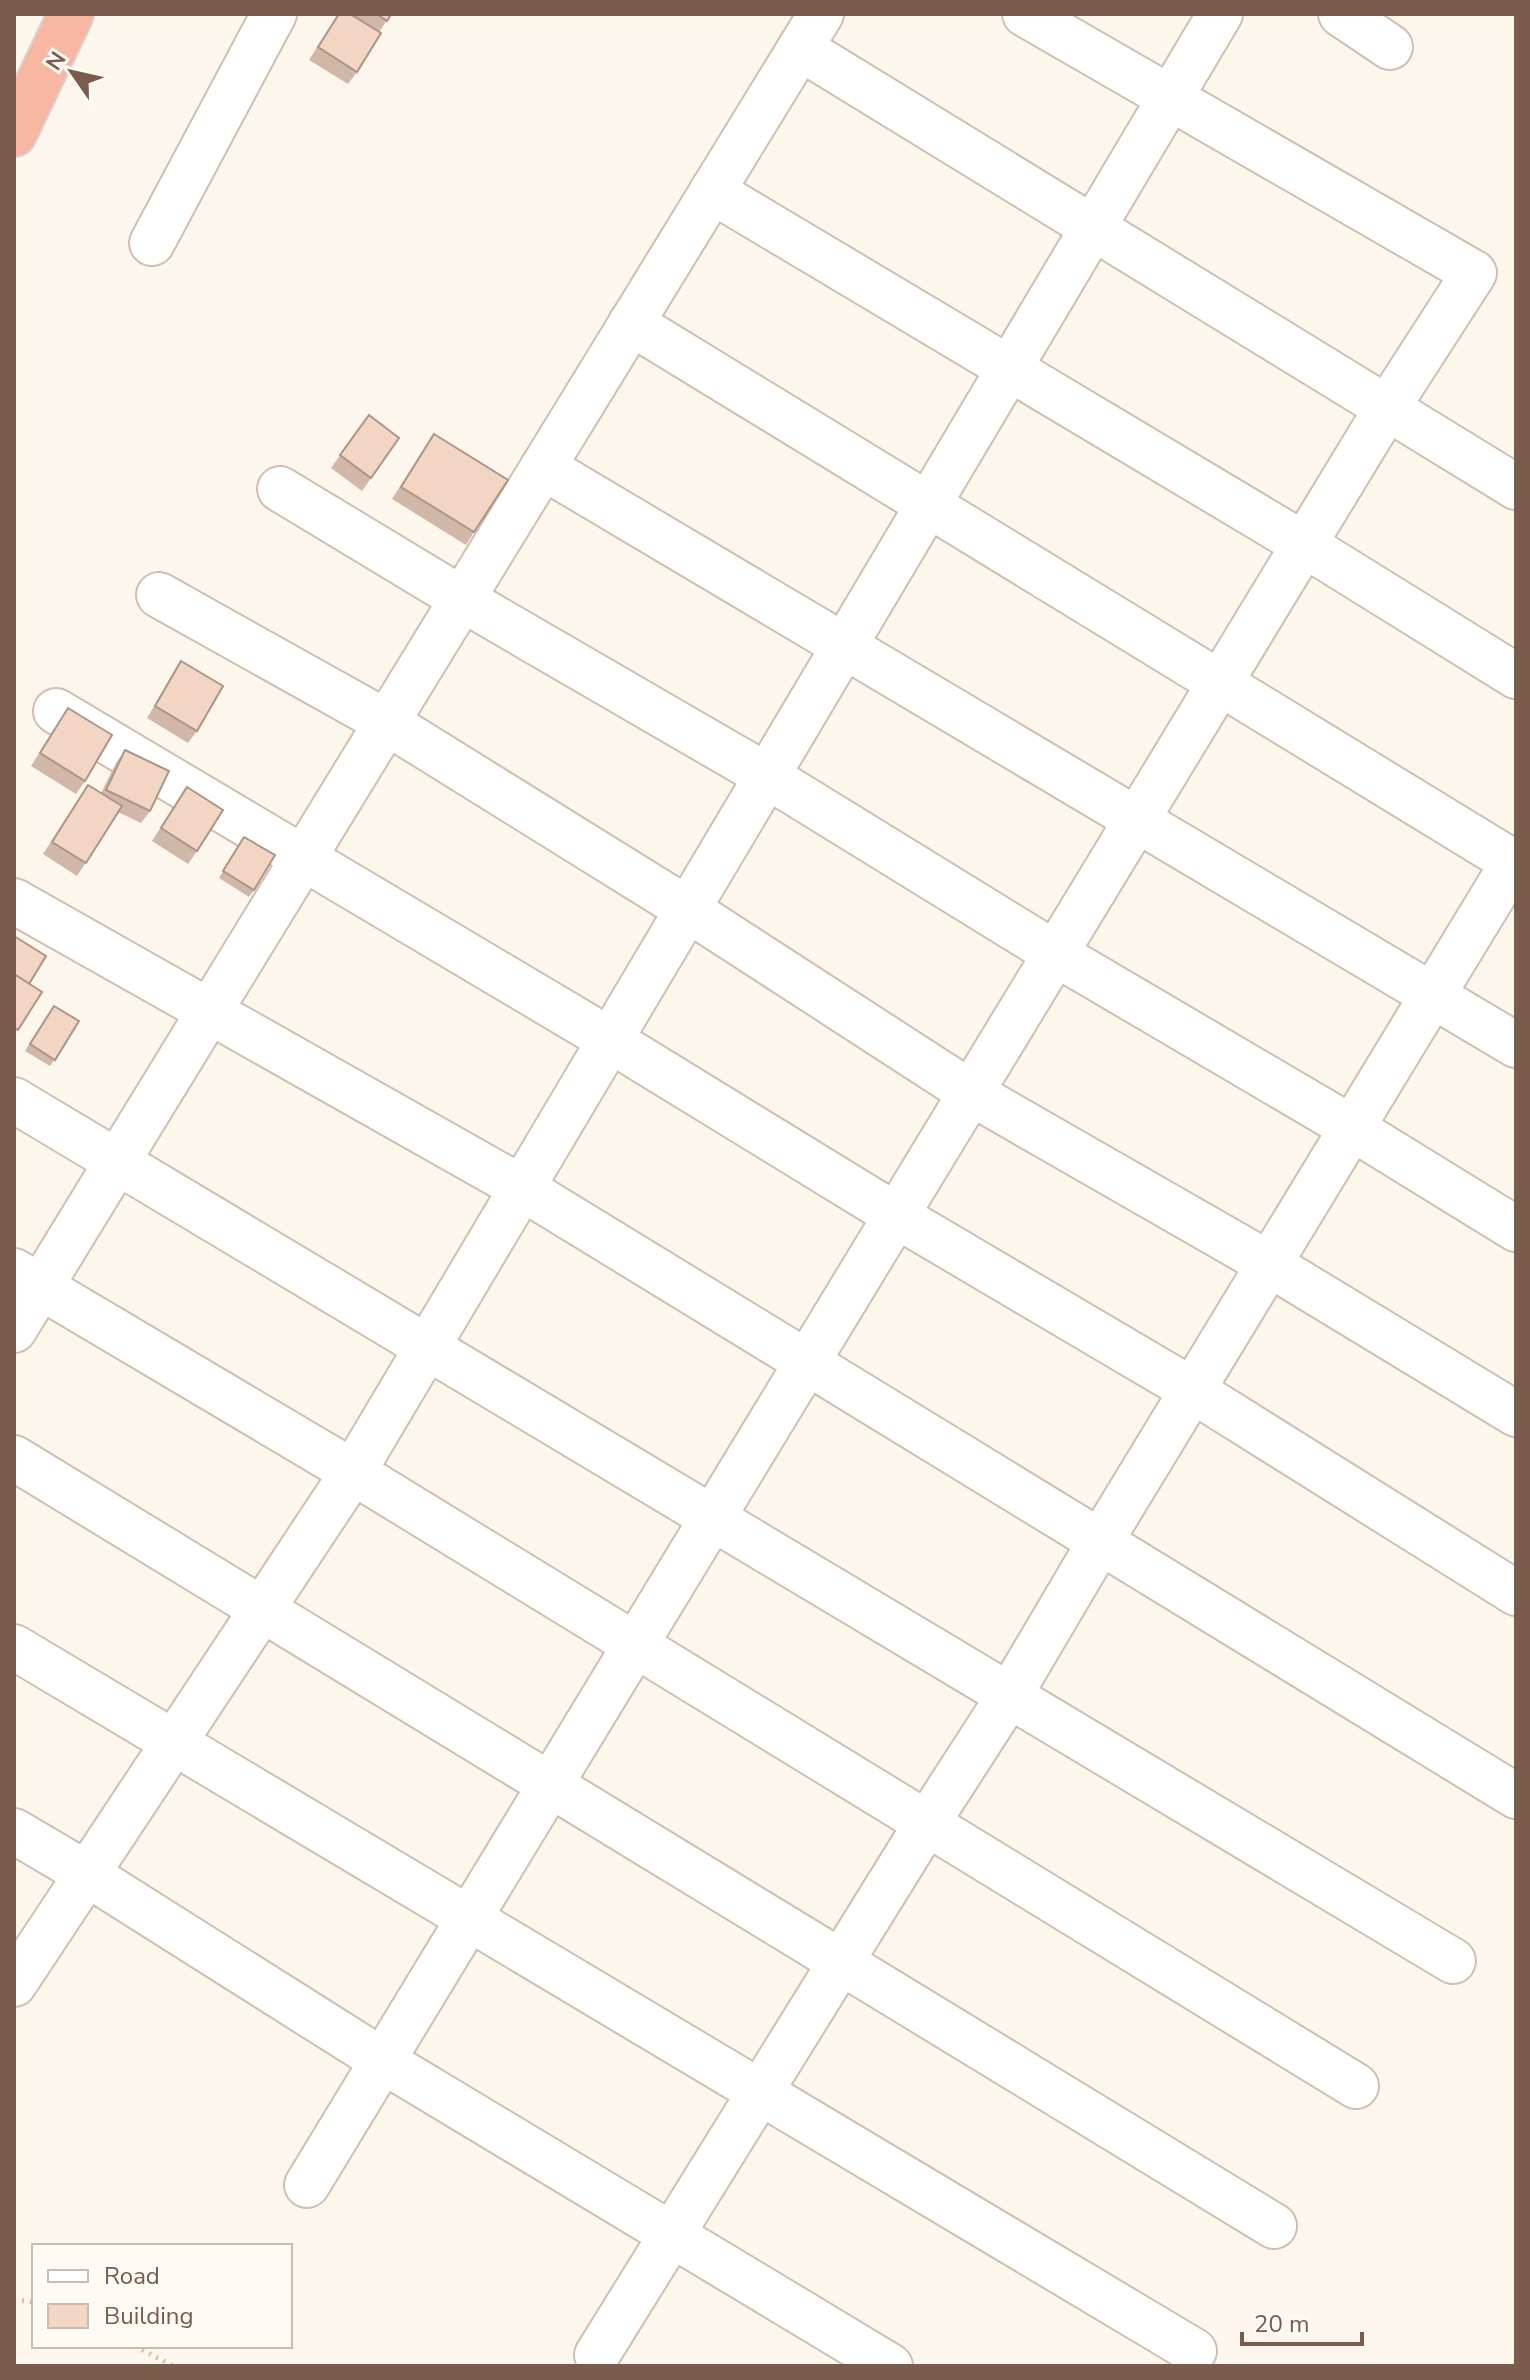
<svg xmlns="http://www.w3.org/2000/svg" width="1530" height="2380" font-family="'Nunito Sans',sans-serif">
<rect width="100%" height="100%" fill="#fdf6ec"/>
<g fill="none" stroke-linecap="round" stroke-linejoin="round">
<defs>
<g id="minor">
<path d="M1341,14L1390,47"/>
<path d="M800,48L1516,487"/>
<path d="M712,191L1305,545L1516,676"/>
<path d="M152,243L274,14"/>
<path d="M631,323L1516,864"/>
<path d="M543,467L1516,1045"/>
<path d="M280,489L462,599L767,776L1056,954L1352,1128L1516,1229"/>
<path d="M159,595L386,722L687,909L971,1093L1269,1264L1516,1414"/>
<path d="M56,711L610,1040L897,1216L1192,1390L1516,1593"/>
<path d="M14,901L522,1188L1516,1796"/>
<path d="M14,1100L1453,1961"/>
<path d="M14,1271L353,1472L1356,2086"/>
<path d="M14,1330L821,14"/>
<path d="M14,1458L1274,2226"/>
<path d="M14,1647L1194,2351"/>
<path d="M14,1831L87,1874L383,2061L890,2366"/>
<path d="M14,1984L353,1472L1220,14"/>
<path d="M307,2185L1387,408L1474,273L1025,14"/>
<path d="M597,2355L927,1823L1009,1696L1100,1542L1516,858"/>
</g>
<path id="highway" d="M14,134L71,14"/>
</defs>
<!-- minor casing -->
<use href="#minor" stroke="#d1beb0" stroke-width="48"/>
<!-- highway casing -->
<use href="#highway" stroke="#dad1cd" stroke-width="48"/>
<!-- path -->
<g stroke="#d9b8a5" stroke-width="5" stroke-dasharray="2 6" stroke-linecap="butt">
<path d="M14,2300L34,2302"/>
<path d="M135,2346L173,2366"/>
</g>
<!-- minor -->
<use href="#minor" stroke="#fff" stroke-width="44"/>
<!-- highway -->
<use href="#highway" stroke="#f7b7a3" stroke-width="44"/>
</g>
<!-- wall -->
<g fill="#d1b7a8">
<path d="M338,14H391L379,32L357,72L348,84L309,60Z"/>
<path d="M369,415L399,438L362,491L331,468Z"/>
<path d="M434,434L474,532L466,545L392,499Z"/>
<path d="M181,661L197,731L188,743L147,718Z"/>
<path d="M68,708L85,781L76,794L31,766Z"/>
<path d="M125,750L150,811L141,823L118,812L77,876L43,854L88,785L101,793L116,763Z"/>
<path d="M187,787L197,851L188,864L152,841Z"/>
<path d="M240,843L254,890L249,897L219,878Z"/>
<path d="M54,1006L79,1021L50,1066L25,1051Z"/>
</g>
<!-- building -->
<g fill="#f3d5c3" stroke="#aa9588" stroke-width="2">
<path d="M339,14H350L381,33L357,72L318,47Z"/>
<path d="M377,14H391L387,21Z"/>
<path d="M369,415L399,438L371,478L340,455Z"/>
<path d="M434,434L508,480L474,532L401,487Z"/>
<path d="M181,661L223,686L197,731L155,706Z"/>
<path d="M68,708L112,735L85,781L40,753Z"/>
<path d="M125,750L169,771L150,811L106,790Z"/>
<path d="M88,785L122,806L86,863L52,842Z"/>
<path d="M187,787L223,810L197,851L161,828Z"/>
<path d="M244,837L275,855L254,890L223,871Z"/>
<path d="M14,936L46,956L29,984L14,974Z"/>
<path d="M14,974L42,992L18,1030L14,1028Z"/>
<path d="M54,1006L79,1021L55,1060L30,1044Z"/>
</g>
<!-- border -->
<rect width="1530" height="2380" fill="none" stroke="#7a5c4d" stroke-width="32"/>
<!-- legend -->
<rect x="32" y="2244" width="260" height="104" fill="#fffaf3" stroke="#cabbb1" stroke-width="2"/>
<rect x="48" y="2270" width="40" height="12" fill="#ffffff" stroke="#cabbb1" stroke-width="2"/>
<text x="104" y="2284" font-size="24" fill="#7a5c4d">Road</text>
<rect x="48" y="2304" width="40" height="24" fill="#f3d5c3" stroke="#cabbb1" stroke-width="2"/>
<text x="104" y="2324" font-size="24" fill="#7a5c4d">Building</text>
<!-- north arrow -->
<g transform="translate(72 72) rotate(304)" stroke="#fffaf3" stroke-width="6" paint-order="stroke">
<path d="M0-6L14 30L0 20L-14 30Z" fill="#7a5c4d"/>
<text y="-12" font-size="22" font-weight="bold" text-anchor="middle" fill="#7a5c4d">N</text>
</g>
<!-- scale -->
<path d="M1242 2332v12h120v-12" fill="none" stroke="#7a5c4d" stroke-width="4"/>
<text x="1254" y="2332" font-size="24" fill="#7a5c4d" stroke="#fffaf3" stroke-width="6" paint-order="stroke">20 m</text>
</svg>
